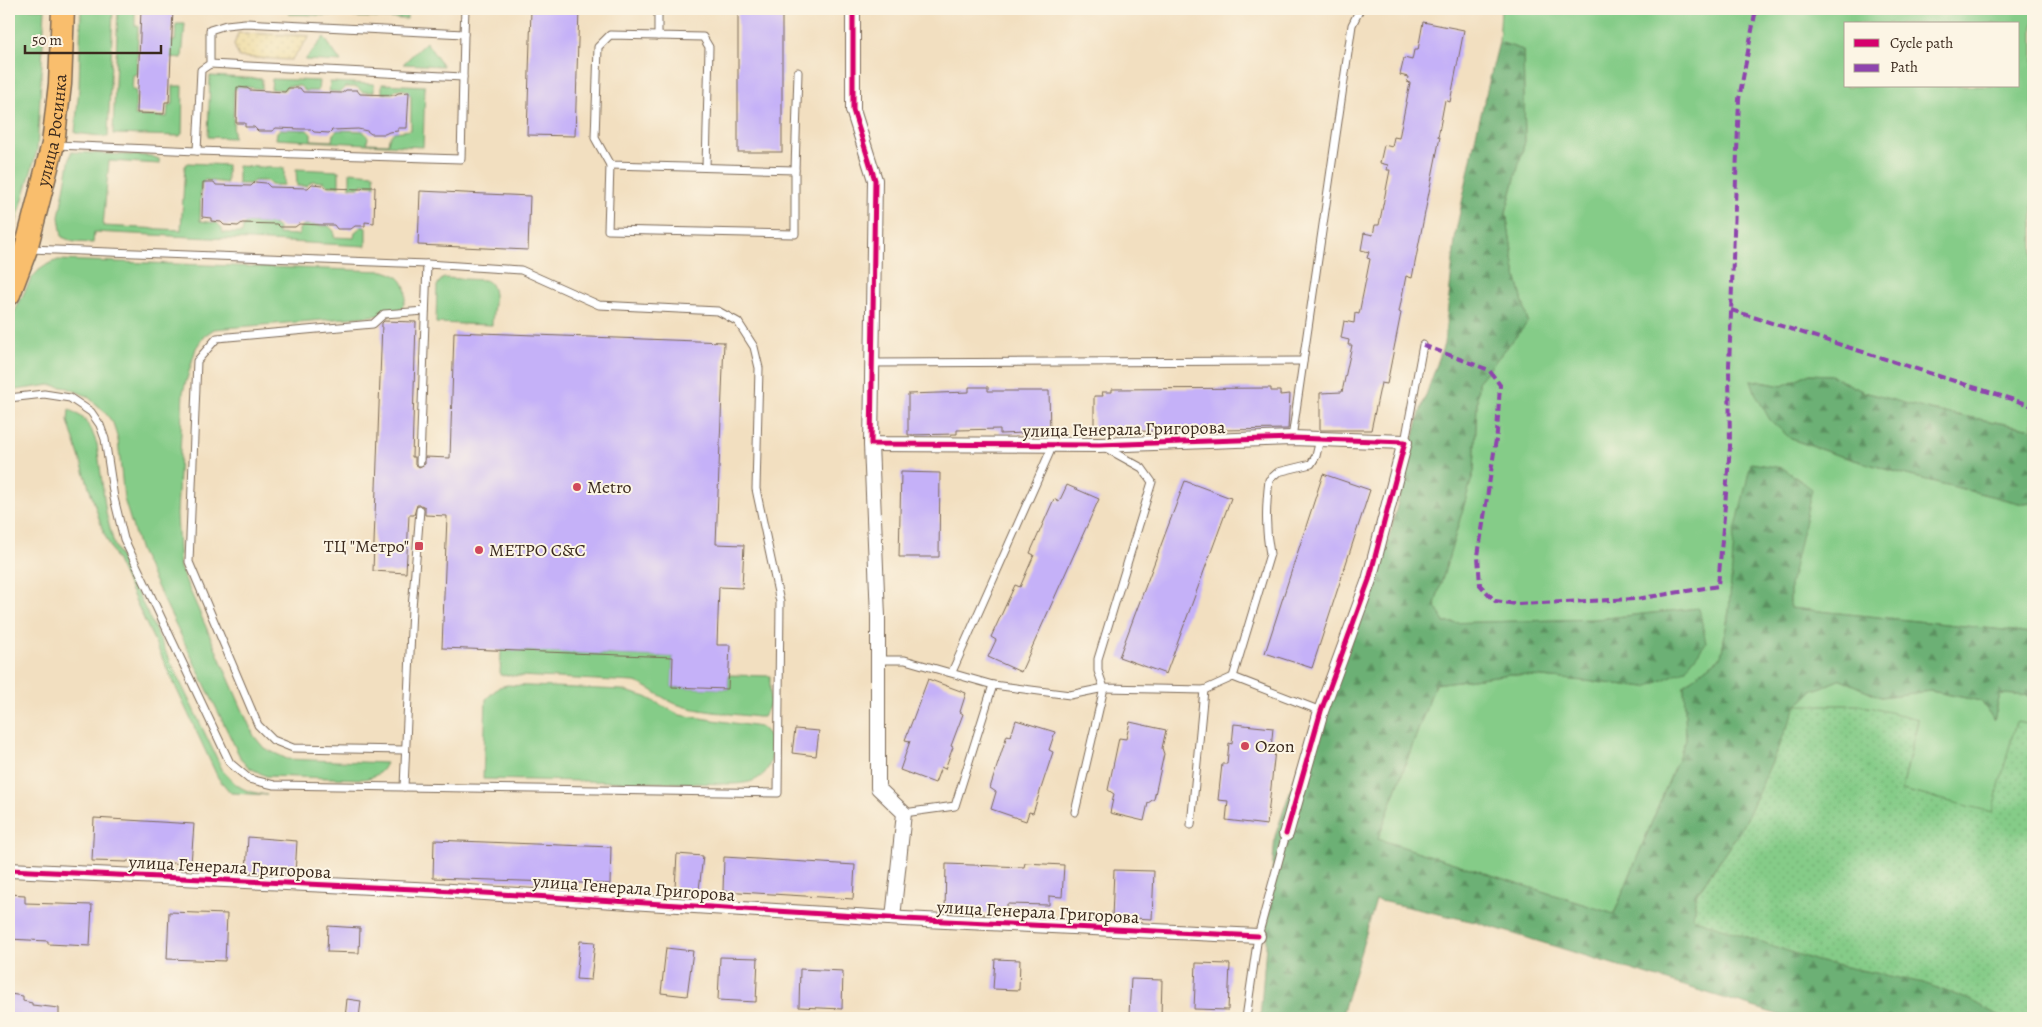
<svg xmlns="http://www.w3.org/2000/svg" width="2042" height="1027" font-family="Alegreya,serif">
<defs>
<pattern id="forest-firs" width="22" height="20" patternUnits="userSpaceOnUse" patternTransform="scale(1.25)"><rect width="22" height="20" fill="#6cb074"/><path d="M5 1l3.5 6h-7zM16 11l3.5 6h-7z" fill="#5a8f5f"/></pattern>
<pattern id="sand-dots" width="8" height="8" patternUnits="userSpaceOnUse" patternTransform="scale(1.25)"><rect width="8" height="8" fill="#eeda9e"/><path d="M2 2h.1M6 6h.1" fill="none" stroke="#cdbb88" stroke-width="1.8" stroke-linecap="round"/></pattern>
<pattern id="garden-dots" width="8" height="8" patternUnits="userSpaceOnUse" patternTransform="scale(1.25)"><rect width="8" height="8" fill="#85cc88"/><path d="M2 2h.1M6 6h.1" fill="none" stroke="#74af75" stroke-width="1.8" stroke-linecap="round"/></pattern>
</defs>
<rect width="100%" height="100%" fill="#fcf5e5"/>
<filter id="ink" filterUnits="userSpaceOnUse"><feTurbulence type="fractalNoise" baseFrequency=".02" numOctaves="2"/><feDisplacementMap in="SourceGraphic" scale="10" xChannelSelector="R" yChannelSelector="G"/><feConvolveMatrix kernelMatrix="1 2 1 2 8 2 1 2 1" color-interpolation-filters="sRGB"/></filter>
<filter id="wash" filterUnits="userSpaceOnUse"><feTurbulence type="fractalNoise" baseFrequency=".0096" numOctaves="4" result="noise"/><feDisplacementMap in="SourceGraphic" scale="20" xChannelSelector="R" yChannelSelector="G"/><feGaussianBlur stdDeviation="1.12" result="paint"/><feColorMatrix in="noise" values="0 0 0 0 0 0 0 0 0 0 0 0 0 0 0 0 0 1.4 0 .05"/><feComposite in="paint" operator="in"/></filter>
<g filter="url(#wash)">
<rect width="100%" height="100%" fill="#f2dfc0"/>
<!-- green -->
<g fill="#85cc88" stroke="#607b53" fill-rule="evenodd">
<path d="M9,9H45L37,151L9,247Z"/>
<path d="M81,9H113L108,137L75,133L79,88Z"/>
<path d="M118,9H139L135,11V26H138L137,74L133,75L132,90H136L135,116L167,117L168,105L173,104V86H183L182,133L180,136L113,134Z"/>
<path d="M289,9L344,10V16L289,14Z"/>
<path d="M371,9H391V12L407,13V19L353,17V10L371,11Z"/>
<path d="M1501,9H2033V429L1920,408L1864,392L1831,375L1808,374L1782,386L1751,380L1791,439L1837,455L1907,475L2023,504L2033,503V548L2031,552L2033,554V633L1790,608V586L1729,611L1721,657L1684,685L1686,739L1614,914L1378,839L1435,684L1510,674L1647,687L1699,608L1597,619L1444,623L1435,604L1474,471L1478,382L1528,322L1515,271L1506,212L1525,141L1523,50L1499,42ZM1846,24H2018V86H1846Z"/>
<path d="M176,24H185L182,58L169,57L170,41H175Z"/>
<path d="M324,37L341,62L305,60Z"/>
<path d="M426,42L443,66L403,64Z"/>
<path d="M210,76L262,79V89L239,86L234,90L233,138L208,137Z"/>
<path d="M272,79L319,81L318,91H305L300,86H287L284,90L271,89Z"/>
<path d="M330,82L374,84V92H362L357,87H345L340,92L329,91Z"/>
<path d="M382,84L425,86L423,147L276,139L277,132L280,129L307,130L311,134V140L332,141L333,134L338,130L363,131L368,137L367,143L388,144L389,138L394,132L411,130V96L406,90L397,89L393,93H382Z"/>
<path d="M71,152L151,156L159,159L160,164L109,161L103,226L181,230L185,165L188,163L227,165V183L205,180L201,184L200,221L217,223L222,228L223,233H242L243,227L246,223L273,224L278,228V234L299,235V229L304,225L329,226L334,231V237L354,238L355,232L361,227H366V246L94,232L93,243L74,242L62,237L59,217Z"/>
<path d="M238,166L284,168V185H271L267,181H254L250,184H238Z"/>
<path d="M296,169L339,171V186H328L324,182L312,181L307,186H297Z"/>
<path d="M350,172L374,174L375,187L372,185L364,184L359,187H350Z"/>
<path d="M58,260L384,271C389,273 395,274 399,278C410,288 407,307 395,314L214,329L204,336L196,348L183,392L177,514L180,568L254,736L264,748L287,759L386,763C381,774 375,777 363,779L266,776L250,768L242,761L140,551L124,499L118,440L113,423L103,410L87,396L68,388L50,385L9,391V323L31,279L39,270L48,264Z"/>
<path d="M444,278L485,280C500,285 492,312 492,325L436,323L437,286L440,281Z"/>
<path d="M69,409L83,418L91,429L97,444L106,513L114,544L223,771C239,789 244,791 267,795L231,793L218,778L103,531L68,421Z"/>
<path d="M501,650L673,657L672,687L728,689L729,675L770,676V705L763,717H758C735,714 697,712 676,704C661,698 650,687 635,682L500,675Z"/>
<path d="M1841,679L1881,697L1930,691L1981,701L1994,720L2000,694L2033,696V725L2016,722L1993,813L1902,790L1918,720L1797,705L1812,691Z"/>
<path d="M507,685L622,690L646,697L680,715L760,727C776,736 776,766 760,777C752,783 740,784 730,784L483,779L486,699L499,687Z"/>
</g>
<!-- forest -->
<g fill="url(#forest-firs)" stroke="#546d49">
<path d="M1499,42L1523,50L1525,141L1506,212L1515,271L1528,322L1478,382L1474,471L1435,604L1444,623L1597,619L1699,608L1706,643L1685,670L1647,687L1510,674L1435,684L1378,839L1614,914L1686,739L1684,685L1721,657L1729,611L1734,536L1751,463L1783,468L1812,489L1790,586V608L2033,633V696L2000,694L1994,720L1981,701L1931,691L1881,697L1841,679L1812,691L1797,705L1744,825L1696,895L1693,918L1817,961L1924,983L1970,1000L2003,1018H1789L1475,922L1376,900L1341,1018H1260L1275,836L1297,771L1381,571L1420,412L1444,344L1456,231L1477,130Z"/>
<path d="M1808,374L1831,375L1864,392L1934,411L2033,429V503L2023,504L1907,475L1837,455L1791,439L1770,420L1756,395L1751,380L1782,386Z"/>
</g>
<!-- sand -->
<path fill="url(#sand-dots)" stroke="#94825e" d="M238,33L310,36L291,60L239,57L234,45Z"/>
<!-- garden -->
<path fill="url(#garden-dots)" stroke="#607b53" d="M1797,705H1860L1918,719L1902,790L1992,812L2016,722L2033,725V1018H2003L1970,1000L1924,983L1817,961L1693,918L1696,896L1744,825Z"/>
<g id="blocks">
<!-- building -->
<g fill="#c5b1f8">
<path d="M141,9H173L169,102H165L164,114L137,113Z"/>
<path d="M531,9H579L575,136L527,135Z"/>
<rect x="738" y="9" width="44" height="143"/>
<path d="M1423,22L1464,30L1450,102L1445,100L1438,137H1440L1412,278L1406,276L1399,312L1401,313L1387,384L1381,383L1371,430H1320V393L1342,392L1352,345H1348L1349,340L1341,338L1344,321L1354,323L1355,313L1359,314L1370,259L1367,258L1369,252L1361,250L1364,233L1373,235L1375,225H1379L1390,170H1387L1388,165L1380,163L1384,145L1392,147L1394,137L1399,138L1410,83L1407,82L1408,77L1400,75L1404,58L1412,60L1414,50H1418Z"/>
<path d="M237,87L247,88L250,90L285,92L288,88H300L303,92L342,93L346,90H357L360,94L395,95L398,93L409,92L407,128H398V131L389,132L385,134H371L367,131L358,129L332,130L329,133L314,132L311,129H301L276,128L272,131H258L254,127H245V123H236Z"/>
<path d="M203,182H214L216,185L251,186L255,182L266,183L270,187L308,188L312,184L323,185L327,188L362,189L364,187H375L374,223L365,222V226H355L351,229H337L334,225H324L299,224L295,227H280L277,224L242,223L238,226L224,225L221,222L211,221V218L202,217Z"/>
<path d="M420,191L530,196L528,250L418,245Z"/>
<path d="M384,321L416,322L412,457H415V464L419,467L425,464V457L450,458L454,332L724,342L716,544L744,545L742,588L719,587L717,645H730L728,689L672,687L673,657L442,648L447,516L425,515V507L421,505H417L414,515H409L406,573L373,571L382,323Z"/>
<path d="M969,387H988V391H1049L1050,432L1000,434V429L957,430V434L908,435V394L969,392Z"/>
<path d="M1271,388V391H1280V395L1290,394L1288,429L1094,432V396H1103L1102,392H1112V389Z"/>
<path d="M901,472L940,473L939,557H899Z"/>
<path d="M1323,474L1370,490L1312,668L1265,653Z"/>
<path d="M1185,481L1231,498L1166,674L1119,657Z"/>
<path d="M1067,485L1099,499L1021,672L988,657L996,640L991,637L1015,585L1020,587L1034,555L1030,553L1054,499L1059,502Z"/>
<path d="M928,679L966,693L960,712L963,714L951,746L953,747L945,769L941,767L935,783L900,770L910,741L905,740Z"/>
<path d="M1016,720L1055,732L1049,750L1053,752L1033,813L1029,812L1026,821L991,809L996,792L990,788L1007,735L1011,736Z"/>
<path d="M1130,722L1166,730L1162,748L1164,754L1154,799L1148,803L1144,821L1110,813L1114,794L1108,790L1119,738L1126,739Z"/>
<path d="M1234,724L1273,728L1271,749L1275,750L1267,825L1226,820L1228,801L1218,800L1222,764H1227L1229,743L1232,744Z"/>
<path d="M795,729L819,731L816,756L792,753Z"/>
<path d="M94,818L194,824L191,864L127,861V862L92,861Z"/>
<path d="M248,837L297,841L295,875L246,872Z"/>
<path d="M434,840L611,847L610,884L433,878Z"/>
<path d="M677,854L703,856L699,890L675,888Z"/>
<path d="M724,857L855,865L853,899L723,891Z"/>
<path d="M1025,863L1064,865L1062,897L1049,896V905L1007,904V915L945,912L946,864L1024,867Z"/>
<path d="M1114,870L1154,871L1152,919L1112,917Z"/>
<path d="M9,894L25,895V903L92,905L90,946L48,944V941L9,939Z"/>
<path d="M169,912L227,914L225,961L167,959Z"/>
<path d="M328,926L360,928L359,953L327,952Z"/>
<path d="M580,941L595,942L591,980L576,979Z"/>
<path d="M666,948L693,951L687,996L661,993Z"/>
<path d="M720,957L758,958L756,1002L718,1000Z"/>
<path d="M995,959L1020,960L1019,990L993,989Z"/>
<path d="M1196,963L1230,964L1228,1010L1194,1009Z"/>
<path d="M800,969L843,971L842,1009L799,1007Z"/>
<path d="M1131,979L1162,980L1161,1016L1129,1014Z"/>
<path d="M10,994L23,996V1001L32,1003V1005L59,1008V1018H9Z"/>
<path d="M347,999L361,1001L359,1018H345Z"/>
</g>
</g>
</g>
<g filter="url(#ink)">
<use href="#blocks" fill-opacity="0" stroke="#7b6957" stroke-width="1"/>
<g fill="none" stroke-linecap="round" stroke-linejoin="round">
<defs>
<g id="service">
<path d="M658,9V36L703,37L709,47L706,167"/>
<path d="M658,36L610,35L598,47L595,138L610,165L795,170L798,72"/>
<path d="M210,64L463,77L464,34"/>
<path d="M56,145L197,151L201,70L210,64V30L226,25L245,23L464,34L465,9"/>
<path d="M197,151L461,159L463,77"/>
<path d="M610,165L608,230L795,234V170"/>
<path d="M873,363L1303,361"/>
<path d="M9,398L44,394L70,398L91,412L100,425L105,439L114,498L124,539L230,763L249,779L274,785L778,793L780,602L756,489L759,368L754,347L738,322L718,311L599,305L521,270L427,264L29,249"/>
<path d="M1292,438L1352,25L1360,9"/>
<path d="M1405,442L1423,345"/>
<path d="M1104,447L1142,468L1152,482L1098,659V671L1104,688L1204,690L1233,677L1321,711"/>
<path d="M420,462L427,264"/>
<path d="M878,660H905L993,685L1070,695L1104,688L1075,812"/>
<path d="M952,672L1053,445"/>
<path d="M1233,677L1270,554C1265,528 1266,506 1269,480L1278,472L1311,464L1316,456L1320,439"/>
<path d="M405,750L293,748L273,740L258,725L189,562L197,361L217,338L373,324L384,314L425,311"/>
<path d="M404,787L412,608L420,510"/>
<path d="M904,813L955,806L993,685"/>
<path d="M1191,825L1204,690"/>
<path d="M1246,1018L1258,936L1286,834"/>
</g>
<g id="minor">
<path d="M853,9V110L875,180L871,444L1099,445L1292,438L1405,442L1369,580L1321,711L1286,834"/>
<path d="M871,444L878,617V788L904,813L893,918"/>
<path d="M9,870L436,890L904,919L1258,936"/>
</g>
<g id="primary">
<path id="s1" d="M9,294L26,249L53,144L60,84L63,9"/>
</g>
</defs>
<!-- service casing -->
<use href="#service" stroke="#7b6957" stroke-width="9"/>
<!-- minor casing -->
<use href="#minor" stroke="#7b6957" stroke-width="16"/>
<!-- primary casing -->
<use href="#primary" stroke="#7b6957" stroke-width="25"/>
<!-- service -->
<use href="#service" stroke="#fff" stroke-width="7"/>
<!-- minor -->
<use href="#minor" stroke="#fff" stroke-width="14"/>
<!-- primary -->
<use href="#primary" stroke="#f9be6d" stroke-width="22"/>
<!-- quiet -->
<g stroke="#8e44ad" stroke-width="4" stroke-dasharray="8 4" stroke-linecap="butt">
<path d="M1731,310L2033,406"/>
<path d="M1423,345L1489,370L1500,385L1497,433L1478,556L1480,585L1495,601L1516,604L1636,599L1718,586L1730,447L1729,366L1739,99L1756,9"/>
</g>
<defs>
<g id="cycleway">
<path d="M853,9V110L875,180L871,444L1099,445L1292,438L1405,442L1369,580L1321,711L1286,834"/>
<path d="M9,870L436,890L904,919L1258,936"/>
</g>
</defs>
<!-- cycleway casing -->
<use href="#cycleway" stroke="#fcf5e5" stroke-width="8"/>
<!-- cycleway -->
<use href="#cycleway" stroke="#d6006c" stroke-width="5"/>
</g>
</g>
<!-- markers -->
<g fill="#d1495b" stroke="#fcf5e5" stroke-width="2">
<circle cx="577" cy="487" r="5"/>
<rect x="414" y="541" width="10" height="10" rx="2.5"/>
<circle cx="479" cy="550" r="5"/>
<circle cx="1245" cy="746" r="5"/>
</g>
<g text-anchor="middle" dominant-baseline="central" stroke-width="4" stroke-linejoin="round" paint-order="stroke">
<!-- street labels -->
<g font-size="18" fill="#3b2a1e" stroke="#fcf5e5">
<text stroke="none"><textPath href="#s1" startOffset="170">улица Росинка</textPath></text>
<text transform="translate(1124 429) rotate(-1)">улица Генерала Григорова</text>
<text transform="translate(230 867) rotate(3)">улица Генерала Григорова</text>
<text transform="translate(634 888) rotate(4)">улица Генерала Григорова</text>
<text transform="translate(1038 912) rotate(3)">улица Генерала Григорова</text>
</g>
<!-- poi labels -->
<g font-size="18" fill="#3b2a1e" stroke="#fcf5e5" text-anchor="start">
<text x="587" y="487">Metro</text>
<text x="409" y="546" text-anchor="end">ТЦ "Метро"</text>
<text x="489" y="550">МЕТРО С&amp;С</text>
<text x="1255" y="746">Ozon</text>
</g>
</g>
<!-- margin -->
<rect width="2042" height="1027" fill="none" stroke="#fcf5e5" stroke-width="30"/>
<!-- legend -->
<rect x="1844" y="22" width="175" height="65" fill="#fcf5e5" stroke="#afa495"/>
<rect x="1854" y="39" width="25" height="8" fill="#d6006c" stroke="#afa495"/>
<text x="1890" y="48" font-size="15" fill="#3b2a1e">Cycle path</text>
<rect x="1854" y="64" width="25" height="8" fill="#8e44ad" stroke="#afa495"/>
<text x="1890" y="72" font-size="15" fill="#3b2a1e">Path</text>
<!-- scale -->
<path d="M25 45v8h136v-8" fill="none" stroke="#3b2a1e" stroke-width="2.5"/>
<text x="32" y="45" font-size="15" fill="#3b2a1e" stroke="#fcf5e5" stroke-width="4" paint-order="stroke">50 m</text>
</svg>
